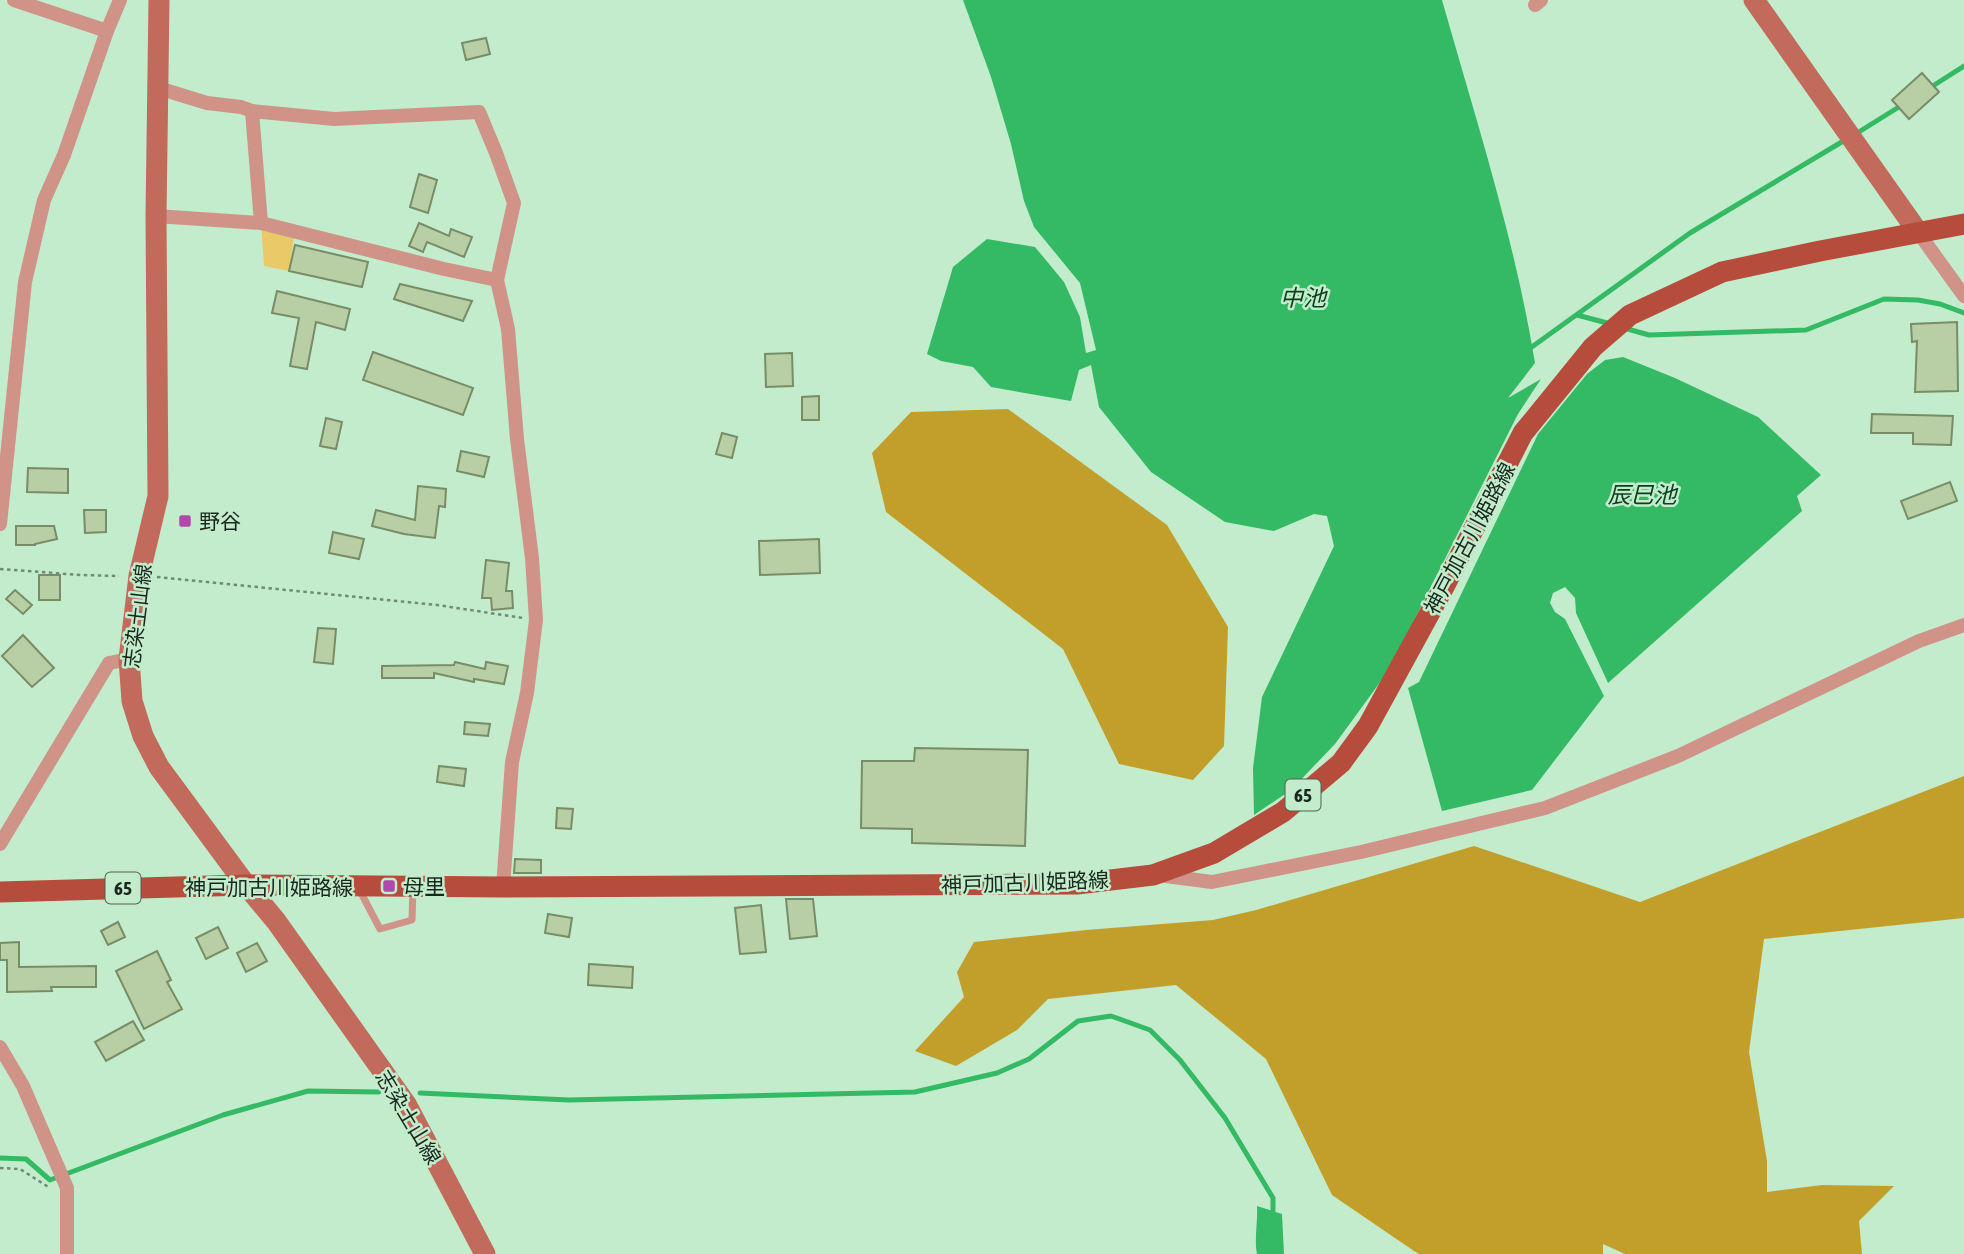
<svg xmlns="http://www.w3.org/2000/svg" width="1964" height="1254" font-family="'Asap Condensed','Noto Sans JP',sans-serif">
<rect width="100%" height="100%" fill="#c3eccc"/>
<!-- green -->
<path fill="#eaca68" d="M261,223L295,231L289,271L264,266Z"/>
<!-- forest -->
<g fill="#c29f2a">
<path d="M1008,409L1167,525L1228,627L1224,746L1193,780L1119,764L1063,649L886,512L872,453L911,412Z"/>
<path d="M1964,776V918L1764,939L1749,1052L1767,1161V1192L1822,1185L1894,1186L1859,1221L1862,1254H1625L1603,1244V1254H1419L1414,1251L1332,1195L1266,1059L1176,985L1048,999L1017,1030L956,1066L915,1051L964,997L957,972L974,942L1086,930L1213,920L1256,910L1474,846L1640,902Z"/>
</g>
<!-- water -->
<g fill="#34ba65">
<path d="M963,0H1442C1476,120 1515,240 1535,363L1508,398L1541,379L1518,414L1389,670L1335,744L1291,790L1254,815L1253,768L1262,697L1334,546L1327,516L1314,514L1274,531L1225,522L1151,472L1099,407L1091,365L1079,370L1071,401L991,387L973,367L941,361L927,354L953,267L987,239L1035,247L1064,282L1080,317L1086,353L1096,350L1080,283L1034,227L1024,201L1011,144L991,77Z"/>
<path d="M1623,357L1675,378L1758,417L1821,475L1797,496L1802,511L1608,683L1576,613L1575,598L1565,587L1553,593L1550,603L1555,612L1565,619L1604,696L1532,790L1442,811L1408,688L1419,682L1538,434L1587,374L1605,360Z"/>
<path d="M1257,1206L1282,1214L1284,1254H1257C1254,1239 1258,1222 1257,1206Z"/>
</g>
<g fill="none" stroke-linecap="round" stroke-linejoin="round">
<!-- stream -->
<g stroke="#34ba65" stroke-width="5">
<path d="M1928,89L1964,66"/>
<path d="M1854,135L1902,105"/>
<path d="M1577,315L1611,324"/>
<path d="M1624,328L1649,335L1806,330L1884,299L1918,300L1940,304L1964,313"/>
<path d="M1527,348L1529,349L1690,233L1845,140"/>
<path d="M420,1093L569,1100L915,1092L997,1073L1029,1059L1078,1021L1111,1016L1150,1030L1180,1060L1225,1118L1273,1198V1218"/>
<path d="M0,1158L26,1159L50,1180L223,1115L308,1091L379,1092"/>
</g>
</g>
<!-- building -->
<g fill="#b8cea5" stroke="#788d66" stroke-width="2">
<path d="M486,38L490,54L466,60L462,43Z"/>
<path d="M1922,73L1939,92L1909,119L1892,100Z"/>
<path d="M419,174L437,180L428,213L410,207Z"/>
<path d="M419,223L449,236L451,229L472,237L464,257L427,242L423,252L409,246Z"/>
<path d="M295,245L368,262L362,287L289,271Z"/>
<path d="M400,284L472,301L463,321L394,299Z"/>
<path d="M277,291L350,309L345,330L316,322L307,369L290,366L299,318L272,313Z"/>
<path d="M1957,322L1958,391L1915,392L1917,341L1912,342L1911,324Z"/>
<path d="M373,352L473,388L463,415L363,380Z"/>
<path d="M792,353L793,386L766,387L765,354Z"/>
<path d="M819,396V420H802V397Z"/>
<path d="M1872,414L1953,416L1951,445L1913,444V433H1871Z"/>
<path d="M326,418L342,422L336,449L320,446Z"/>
<path d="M722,433L737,437L732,458L716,454Z"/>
<path d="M461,451L489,457L484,477L457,471Z"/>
<path d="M28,468L68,469V493L27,492Z"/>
<path d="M1950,482L1957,501L1908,519L1901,501Z"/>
<path d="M418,486L446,489L445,507L439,506L435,538L404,534L372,526L376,510L415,520Z"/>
<path d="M84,510H106V532L85,533Z"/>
<path d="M16,526H54L57,539L35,544V545H16Z"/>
<path d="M333,532L364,539L359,559L329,553Z"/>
<path d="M819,539L820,573L760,575L759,541Z"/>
<path d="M486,560L509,563L506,591H512L513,608L492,610L491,598H482Z"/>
<rect x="39" y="575" width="21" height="25"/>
<path d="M15,590L32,605L23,614L6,599Z"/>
<path d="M318,628L336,629L333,664L314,662Z"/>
<path d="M23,635L54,668L32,687L2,656Z"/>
<path d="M455,662L485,669L486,662L508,666L504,684L474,679V682L434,673V678H382V666L454,665Z"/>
<path d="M465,722L490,724L488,736L464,734Z"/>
<path d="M915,748L1028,750L1025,846L912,843V829L861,828L862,761H914Z"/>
<path d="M439,766L466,769L464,786L437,782Z"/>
<path d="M557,808L573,809L571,829L556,828Z"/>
<path d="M515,859L541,860V873H514Z"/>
<path d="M786,899H813L817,936L790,939Z"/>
<path d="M761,905L766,952L740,954L735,908Z"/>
<path d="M548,914L572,918L569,937L545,933Z"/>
<path d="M118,922L125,937L108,945L101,931Z"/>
<path d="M218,927L228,948L206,959L196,938Z"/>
<path d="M19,942V967L96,966V987H51L52,991L7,992V960H0V943Z"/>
<path d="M257,943L267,961L246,972L237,953Z"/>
<path d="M157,951L171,980L167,982L182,1009L144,1029L116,971Z"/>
<path d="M589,964L633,967L632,988L588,985Z"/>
<path d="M133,1021L144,1040L106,1061L95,1042Z"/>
</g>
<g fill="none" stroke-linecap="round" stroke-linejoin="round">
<!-- path -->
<g stroke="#6f8b75" stroke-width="2.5" stroke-dasharray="3.5 3.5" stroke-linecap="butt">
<path d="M0,569L81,575L119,576"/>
<path d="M157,577L437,605L523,618"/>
<path d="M0,1168L20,1169L50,1188"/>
</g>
<!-- lane -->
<path stroke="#cf9388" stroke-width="7" d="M359,889L380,929L412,920L413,887"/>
<!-- street -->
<g stroke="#cf9388" stroke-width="14">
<path d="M14,0L107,31"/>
<path d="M1535,5L1541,0"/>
<path d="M158,88L207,103L241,107L252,111L261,223"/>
<path d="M252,111L334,119L479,112L496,153L514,203L497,280L508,329L517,439L532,558L536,620L527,693L512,762L503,887"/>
<path d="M156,216L261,223L444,269L497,280"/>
<path d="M1918,232L1964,296"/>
<path d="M0,524L25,282L44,200L64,155L107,31L120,0"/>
<path d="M0,844L109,663L129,659"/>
<path d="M1158,875L1212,882L1361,852L1545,808L1678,756L1919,641L1964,625"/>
<path d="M0,1047L23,1086L67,1188V1254"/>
</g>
<!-- secondary -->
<g stroke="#c26b5c" stroke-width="21">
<path d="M159,0L156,216L158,496L139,576L129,659L132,701L143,736L159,767L246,885L276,921L406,1104L485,1254"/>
<path d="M1754,0L1918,232"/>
</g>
<!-- primary -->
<path stroke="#b64c3b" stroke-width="21" d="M0,892L246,885L503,887L1077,884L1153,875L1214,853L1283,812L1341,763L1368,726L1445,585L1523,433L1593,347L1630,315L1722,272L1820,251L1964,224"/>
</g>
<!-- markers -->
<g fill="#b248a9" stroke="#c3eccc" stroke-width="2.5">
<rect x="178" y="514" width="14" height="14" rx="3.5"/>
<rect x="382" y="879" width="14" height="14" rx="3.5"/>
</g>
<g text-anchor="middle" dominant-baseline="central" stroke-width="5" stroke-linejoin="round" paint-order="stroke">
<!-- shield labels -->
<g fill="#c3eccc" stroke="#4c6351" stroke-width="2">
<rect x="1285.5" y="779.5" width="35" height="31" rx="5"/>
<rect x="105.5" y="872.5" width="35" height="31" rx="5"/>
</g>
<g font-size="19" font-weight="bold" fill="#19281c">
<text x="1303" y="795">65</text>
<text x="123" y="888">65</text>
</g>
<!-- poi labels -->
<g font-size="21" fill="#19281c" stroke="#c3eccc" text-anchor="start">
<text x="199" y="521">野谷</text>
<text x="403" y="886">母里</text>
</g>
<!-- street labels -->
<g font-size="21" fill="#19281c" stroke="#c3eccc">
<text transform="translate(1469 538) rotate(-62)">神戸加古川姫路線</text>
<text transform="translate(137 616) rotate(-83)">志染土山線</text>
<text transform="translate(1025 882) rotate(-2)">神戸加古川姫路線</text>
<text x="269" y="887">神戸加古川姫路線</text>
<text transform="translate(409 1117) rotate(59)">志染土山線</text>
</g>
<!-- water labels -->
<g font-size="23" font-style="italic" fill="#0c401f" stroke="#c3eccc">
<text x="1303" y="298">中池</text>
<text x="1642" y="495">辰巳池</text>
</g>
</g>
</svg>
